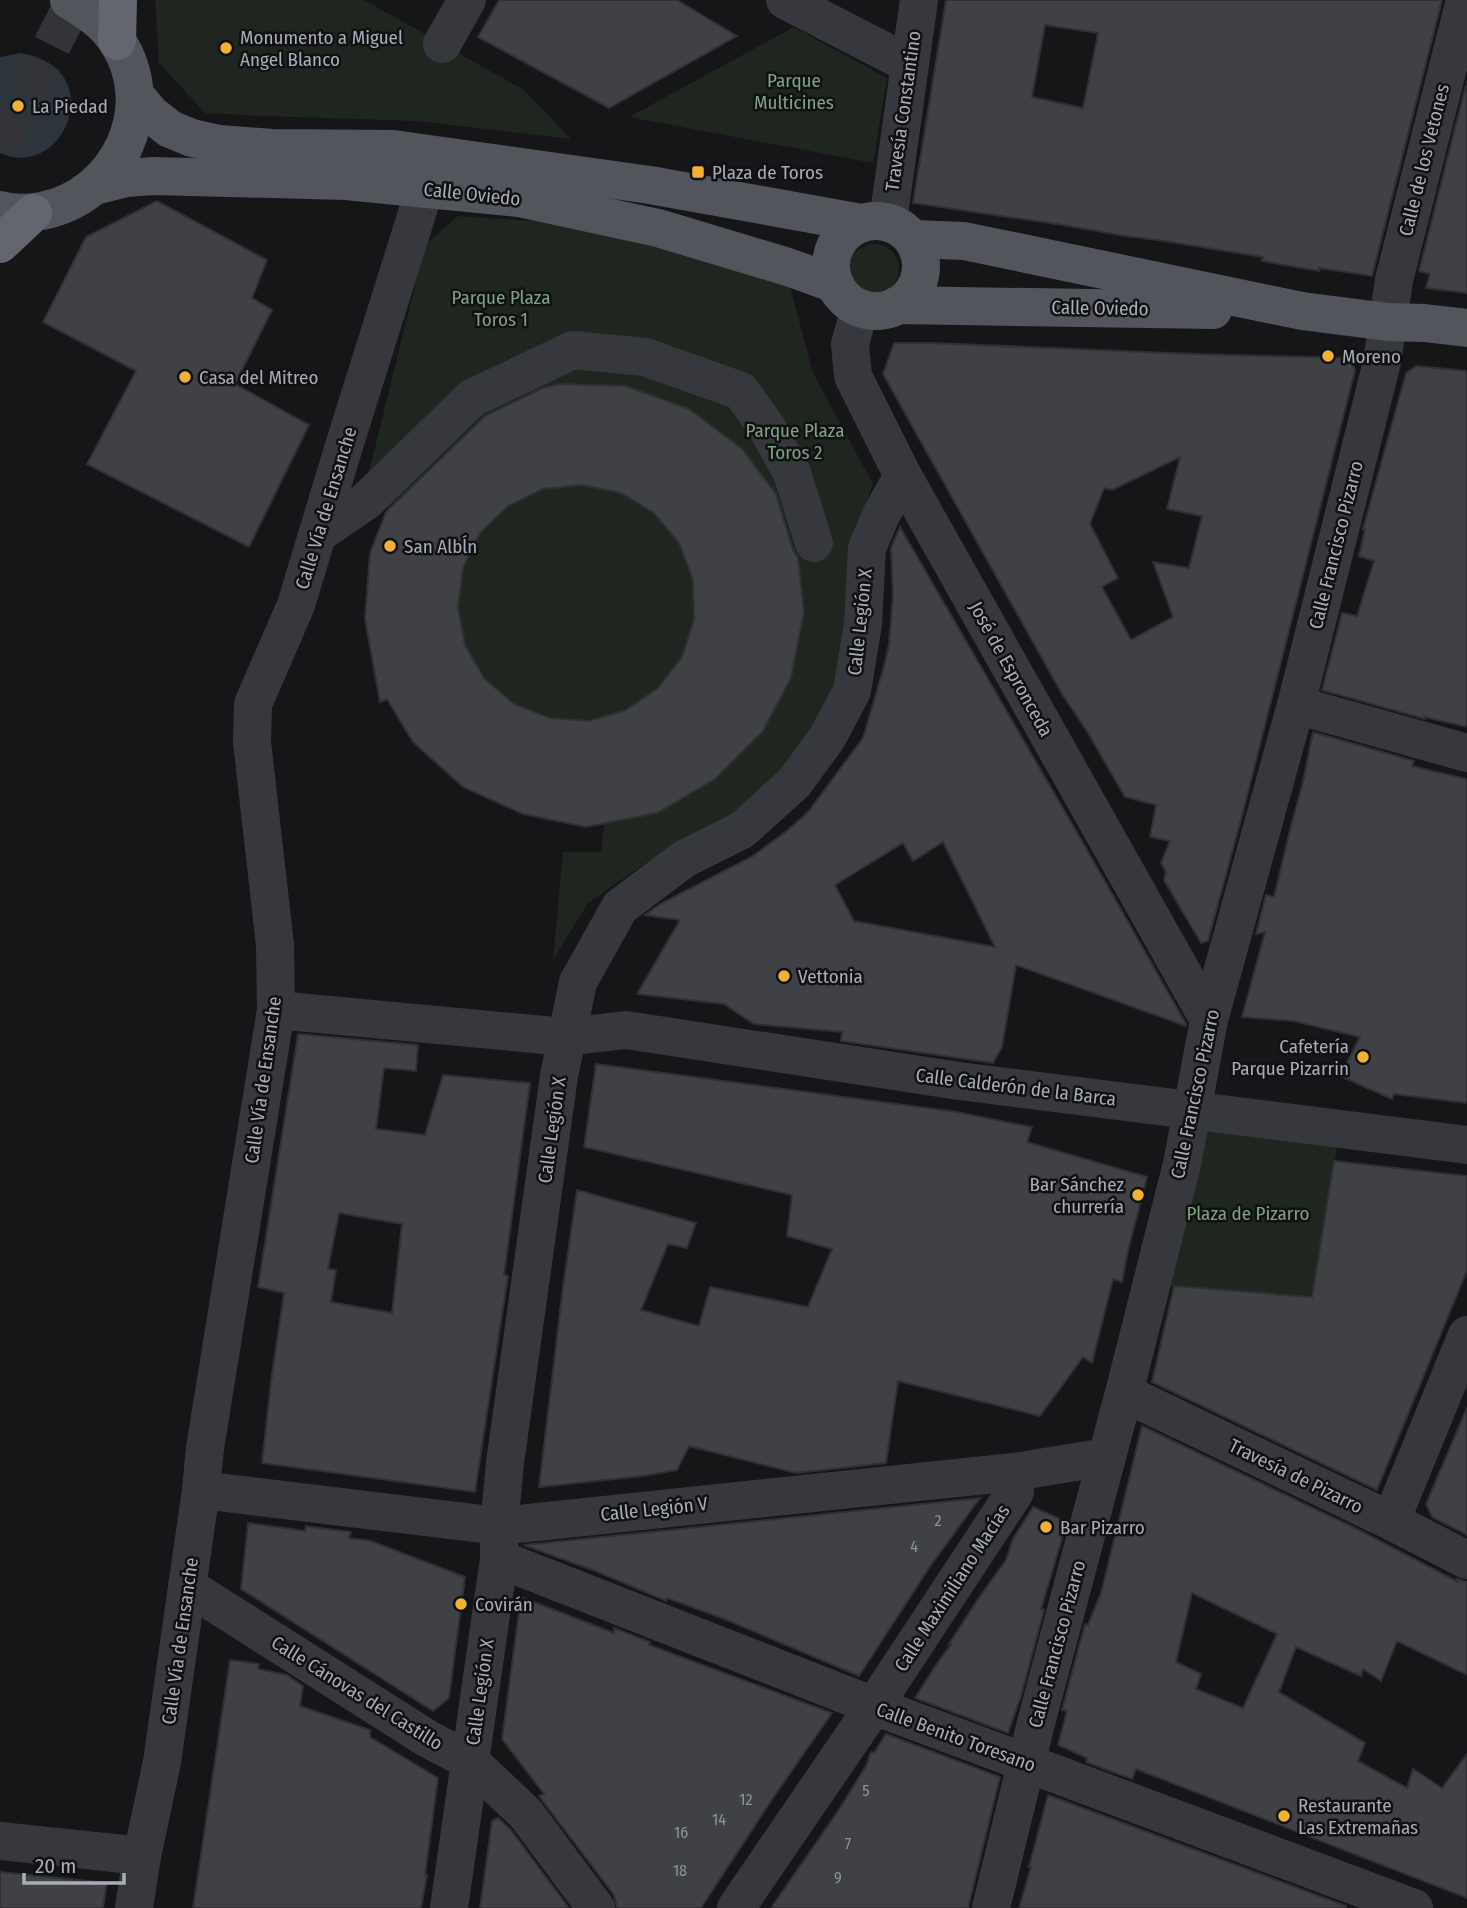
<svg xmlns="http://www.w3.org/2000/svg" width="1467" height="1908" font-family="'Fira Sans Condensed',sans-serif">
<rect width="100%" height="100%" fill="#161618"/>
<!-- green -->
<g fill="#1e261f">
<path d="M155,0H364L524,90L571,139L417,121L262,116L205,113L159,63Z"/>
<path d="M794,27L887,78L873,163L629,117Z"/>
<path d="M458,216L562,223L788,279L813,373L873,484L849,547L842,675L814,737L743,815L643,865L588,903L553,960L563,852H601L604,824L586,827L523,814L463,787L376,681L365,619L370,553L395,490L365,488L425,245Z"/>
<circle cx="874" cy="269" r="25"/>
<path d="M1192,1110L1340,1129L1312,1296L1151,1285Z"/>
</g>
<!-- water -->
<path fill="#2c353c" d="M20,53C111,67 65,182 0,153V57Z"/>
<!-- building -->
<g fill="#404145" stroke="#303034" stroke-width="2" fill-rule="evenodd">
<path d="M499,0H677L737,36L609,108L478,37Z"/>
<path d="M946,0H1442L1372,276L1319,268V271L1262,261L1263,257L1158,240L1125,236L1063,225L913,203ZM1045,25L1098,33L1083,108L1032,97Z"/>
<path d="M1467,81V293L1426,288L1430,274L1419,271Z"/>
<path d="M157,201L267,260L252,298L272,310L235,384L309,425L249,547L87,464L136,371L43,322L86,237Z"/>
<path d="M894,343H932L1193,354L1350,358L1355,370L1243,812L1208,941L1201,943L1164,880L1166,872L1161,863L1170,841L1150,837L1156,805L1125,797L1088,733L1062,694L883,374ZM1180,457L1167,509L1202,516L1189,568L1153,562L1173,617L1131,640L1102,587L1118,578L1090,524L1104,488L1112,490Z"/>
<path d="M1416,366L1467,371V727L1425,717V719L1322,690L1342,613L1357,616L1374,561L1359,556L1365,529H1363L1406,373Z"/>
<path d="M559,384L626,386L689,409L742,449L776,494L793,550L798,558L804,612L791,678L763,731L715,779L657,813L586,827L523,814L463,787L413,742L387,699L380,702L365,619L370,553L386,512L485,416L543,388ZM582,485L621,493L654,513L679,543L693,580L694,619L682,657L658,688L626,710L588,721L550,718L514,704L484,678L465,645L458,607L463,568L480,533L508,506L543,489Z"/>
<path d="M900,527L1094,862L1186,1024V1026L1016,965L1002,1047L993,1063L841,1041L842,1032L754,1024L724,1004L637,994L680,920L645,915L660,904L753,856L788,830L808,812L863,738L885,663L889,644L893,595L891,548ZM943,842L995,947L854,921L835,885L903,843L913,861Z"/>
<path d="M1313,732L1414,761L1412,766L1467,779V1103L1394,1094L1392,1099L1340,1076L1360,1037L1293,1021L1242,1017L1265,932L1256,934L1266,895L1274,897L1291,826L1303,782Z"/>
<path d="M298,1034L418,1045L416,1071L384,1068L376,1129L425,1135L443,1075L530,1083L504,1275L508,1276L475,1492L262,1463L271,1382L284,1293L258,1287ZM339,1213L402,1224L392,1313L331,1302L336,1270L328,1269Z"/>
<path d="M596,1064L957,1112L1011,1123L1032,1127L1027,1142L1147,1177L1128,1251L1122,1282L1113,1279L1092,1363L1083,1357L1040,1416L898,1381L886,1463L796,1473L689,1446L677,1470L643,1476L539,1487L563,1287L577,1190L696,1223L687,1248L668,1244L641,1310L699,1326L710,1287L808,1307L832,1249L787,1236L792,1195L584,1147Z"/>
<path d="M1334,1161L1467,1176V1270L1377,1490L1152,1382L1174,1286L1312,1297Z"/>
<path d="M1467,1408V1535L1432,1517L1426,1504Z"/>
<path d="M1142,1426L1361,1531L1458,1582L1457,1579L1467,1582V1675L1397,1641L1381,1681L1363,1669L1361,1676L1296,1647L1279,1692L1365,1743L1358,1761L1407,1788L1413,1769L1442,1788L1467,1754V1898L1136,1769L1132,1779L1086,1762L1087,1758L1058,1745L1067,1711L1062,1710L1085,1624L1088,1625L1101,1593ZM1192,1593L1277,1634L1243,1708L1196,1689L1201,1674L1176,1662Z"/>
<path d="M980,1498L929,1568L859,1676L722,1618L667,1598L666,1601L598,1572L524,1545Z"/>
<path d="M1033,1507L1067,1522L1041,1609L1044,1610L1021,1696L1008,1733L915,1698L934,1668L951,1644H949L978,1599L1006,1560L1013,1539Z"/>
<path d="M248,1523L305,1531L306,1526L351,1532L349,1538L371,1541L465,1577L449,1698L433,1711L241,1589Z"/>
<path d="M521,1597L614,1633V1628L650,1642L649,1645L832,1713L773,1798L701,1908H617L614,1895L539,1796L544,1794L502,1739Z"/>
<path d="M230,1660L259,1664L258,1669L287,1675L303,1686L300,1706L370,1730V1737L438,1778L425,1875H427L421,1908H193Z"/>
<path d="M886,1734L1000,1777L968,1908H771L838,1811L866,1766L871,1752L874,1753Z"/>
<path d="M1048,1795L1346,1906V1908H1019L1031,1867H1029Z"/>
<path d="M498,1818L510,1829L569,1908H480L492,1821Z"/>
<path d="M0,1872L107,1883L103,1908H0Z"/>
</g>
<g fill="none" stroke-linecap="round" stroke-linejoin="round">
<!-- highway-tunnel -->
<path stroke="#333438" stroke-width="38" stroke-dasharray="38 19" stroke-linecap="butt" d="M0,147L75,0"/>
<!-- minor -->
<g stroke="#37383d" stroke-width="38">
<path d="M785,0L909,64"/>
<path d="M442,44L467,0"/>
<path d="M888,221L919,0"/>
<path d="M860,308L850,344L853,376L903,476L1209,1020"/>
<path d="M318,534L366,501L472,398L573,350L645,357L741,391L767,428L792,473L814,543"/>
<path d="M1296,705L1467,753"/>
<path d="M276,1010L566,1037L626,1030L959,1081L1467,1145"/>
<path d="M1124,1393L1391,1521L1467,1560"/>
<path d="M201,1490L499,1526L1014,1472L1106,1457"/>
<path d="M1391,1521L1467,1335"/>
<path d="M499,1559L874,1706L1414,1908"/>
<path d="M187,1586L428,1739L470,1761L526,1814L596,1908"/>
<path d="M0,1841L142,1856"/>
<path d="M134,1908L142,1856L162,1762L201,1490L205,1448L276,1010L275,945L252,742L253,704L296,605L344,446L425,188"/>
<path d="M449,1908L499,1559V1526L505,1463L559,1076L578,982L620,907L684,859L742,830L794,783L827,738L852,691L863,624L867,548L882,513L903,476"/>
<path d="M736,1908L874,1706L1015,1492L1014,1472"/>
<path d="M991,1908L1036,1723L1124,1393L1182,1164L1209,1020L1296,705L1382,362L1394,280L1465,0"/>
</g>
<!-- major -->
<g stroke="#53555c" stroke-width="38">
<path d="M135,95L151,114L170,129L192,138L219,144L272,148L393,149L650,185L861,223"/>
<path d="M98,185L126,178L153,176L346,181L519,198L658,228L788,267L835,284"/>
<path d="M0,210C13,214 29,213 42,211C118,196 161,108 117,41C105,22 87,11 69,0"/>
<circle cx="876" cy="266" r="45"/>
<path d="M913,239L964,241L1302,311L1388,322L1424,323L1467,328"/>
<path d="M898,305L1213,310"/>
</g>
<!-- highway -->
<g stroke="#63666e" stroke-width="38">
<path d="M117,41L118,0"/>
<path d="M0,244L33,213"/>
</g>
</g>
<!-- markers -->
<g fill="#f2b134" stroke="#111113" stroke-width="2.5">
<circle cx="226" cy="48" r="7"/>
<circle cx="18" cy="106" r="7"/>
<rect x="691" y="165" width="14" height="14" rx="3.5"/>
<circle cx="1328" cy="356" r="7"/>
<circle cx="185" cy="377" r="7"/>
<circle cx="390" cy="546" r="7"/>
<circle cx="784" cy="976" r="7"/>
<circle cx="1363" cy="1057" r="7"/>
<circle cx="1138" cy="1195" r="7"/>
<circle cx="1046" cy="1527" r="7"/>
<circle cx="461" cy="1604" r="7"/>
<circle cx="1284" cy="1816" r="7"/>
</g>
<g text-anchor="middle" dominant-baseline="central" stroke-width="5" stroke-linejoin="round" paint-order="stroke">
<!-- number labels -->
<g font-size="16" fill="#8e929b">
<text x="938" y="1520">2</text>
<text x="914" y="1546">4</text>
<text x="866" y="1790">5</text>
<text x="746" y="1799">12</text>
<text x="719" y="1819">14</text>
<text x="681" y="1832">16</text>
<text x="848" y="1843">7</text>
<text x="680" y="1870">18</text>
<text x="838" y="1877">9</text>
</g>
<!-- poi labels -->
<g font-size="19" fill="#a8adb8" stroke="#111113" text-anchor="start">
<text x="240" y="37">Monumento a Miguel<tspan x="240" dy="22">Angel Blanco</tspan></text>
<text x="32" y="106">La Piedad</text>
<text x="712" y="172">Plaza de Toros</text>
<text x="1342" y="356">Moreno</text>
<text x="199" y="377">Casa del Mitreo</text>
<text x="404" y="546">San Albĺn</text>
<text x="798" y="976">Vettonia</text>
<text x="1349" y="1046" text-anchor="end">Cafetería<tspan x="1349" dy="22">Parque Pizarrin</tspan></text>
<text x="1124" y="1184" text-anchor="end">Bar Sánchez<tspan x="1124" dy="22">churrería</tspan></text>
<text x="1060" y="1527">Bar Pizarro</text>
<text x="475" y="1604">Covirán</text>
<text x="1298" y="1805">Restaurante<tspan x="1298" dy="22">Las Extremañas</tspan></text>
</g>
<!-- park labels -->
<g font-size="19" fill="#7fa381" stroke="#111113">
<text x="794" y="80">Parque<tspan x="794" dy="22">Multicines</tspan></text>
<text x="501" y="297">Parque Plaza<tspan x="501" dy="22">Toros 1</tspan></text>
<text x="795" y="430">Parque Plaza<tspan x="795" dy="22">Toros 2</tspan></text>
<text x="1248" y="1213">Plaza de Pizarro</text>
</g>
<!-- street labels -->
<g font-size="19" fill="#a8adb8" stroke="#111113">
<text transform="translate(903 111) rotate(-82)">Travesía Constantino</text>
<text transform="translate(1424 160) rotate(-76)">Calle de los Vetones</text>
<text transform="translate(472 194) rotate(6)">Calle Oviedo</text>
<text transform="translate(1100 308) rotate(1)">Calle Oviedo</text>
<text transform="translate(326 508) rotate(-73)">Calle Vía de Ensanche</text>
<text transform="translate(1336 545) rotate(-76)">Calle Francisco Pizarro</text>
<text transform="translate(860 622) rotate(-84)">Calle Legión X</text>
<text transform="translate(1011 669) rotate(61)">José de Espronceda</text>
<text transform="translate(263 1080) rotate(-82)">Calle Vía de Ensanche</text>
<text transform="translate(1016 1087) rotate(7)">Calle Calderón de la Barca</text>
<text transform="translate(1195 1094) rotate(-78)">Calle Francisco Pizarro</text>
<text transform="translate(552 1130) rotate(-82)">Calle Legión X</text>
<text transform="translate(1296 1476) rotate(26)">Travesía de Pizarro</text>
<text transform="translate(654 1509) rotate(-6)">Calle Legión V</text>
<text transform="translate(952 1588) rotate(-57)">Calle Maximiliano Macías</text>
<text transform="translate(180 1641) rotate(-82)">Calle Vía de Ensanche</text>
<text transform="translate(1057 1644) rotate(-75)">Calle Francisco Pizarro</text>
<text transform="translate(480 1692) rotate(-82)">Calle Legión X</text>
<text transform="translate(357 1693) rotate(32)">Calle Cánovas del Castillo</text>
<text transform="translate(956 1737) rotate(20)">Calle Benito Toresano</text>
</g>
</g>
<!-- scale -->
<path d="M24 1873v10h100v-10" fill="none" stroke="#a8adb8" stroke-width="3.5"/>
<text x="35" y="1873" font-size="21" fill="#a8adb8" stroke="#111113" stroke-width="5" paint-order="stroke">20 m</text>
</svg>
